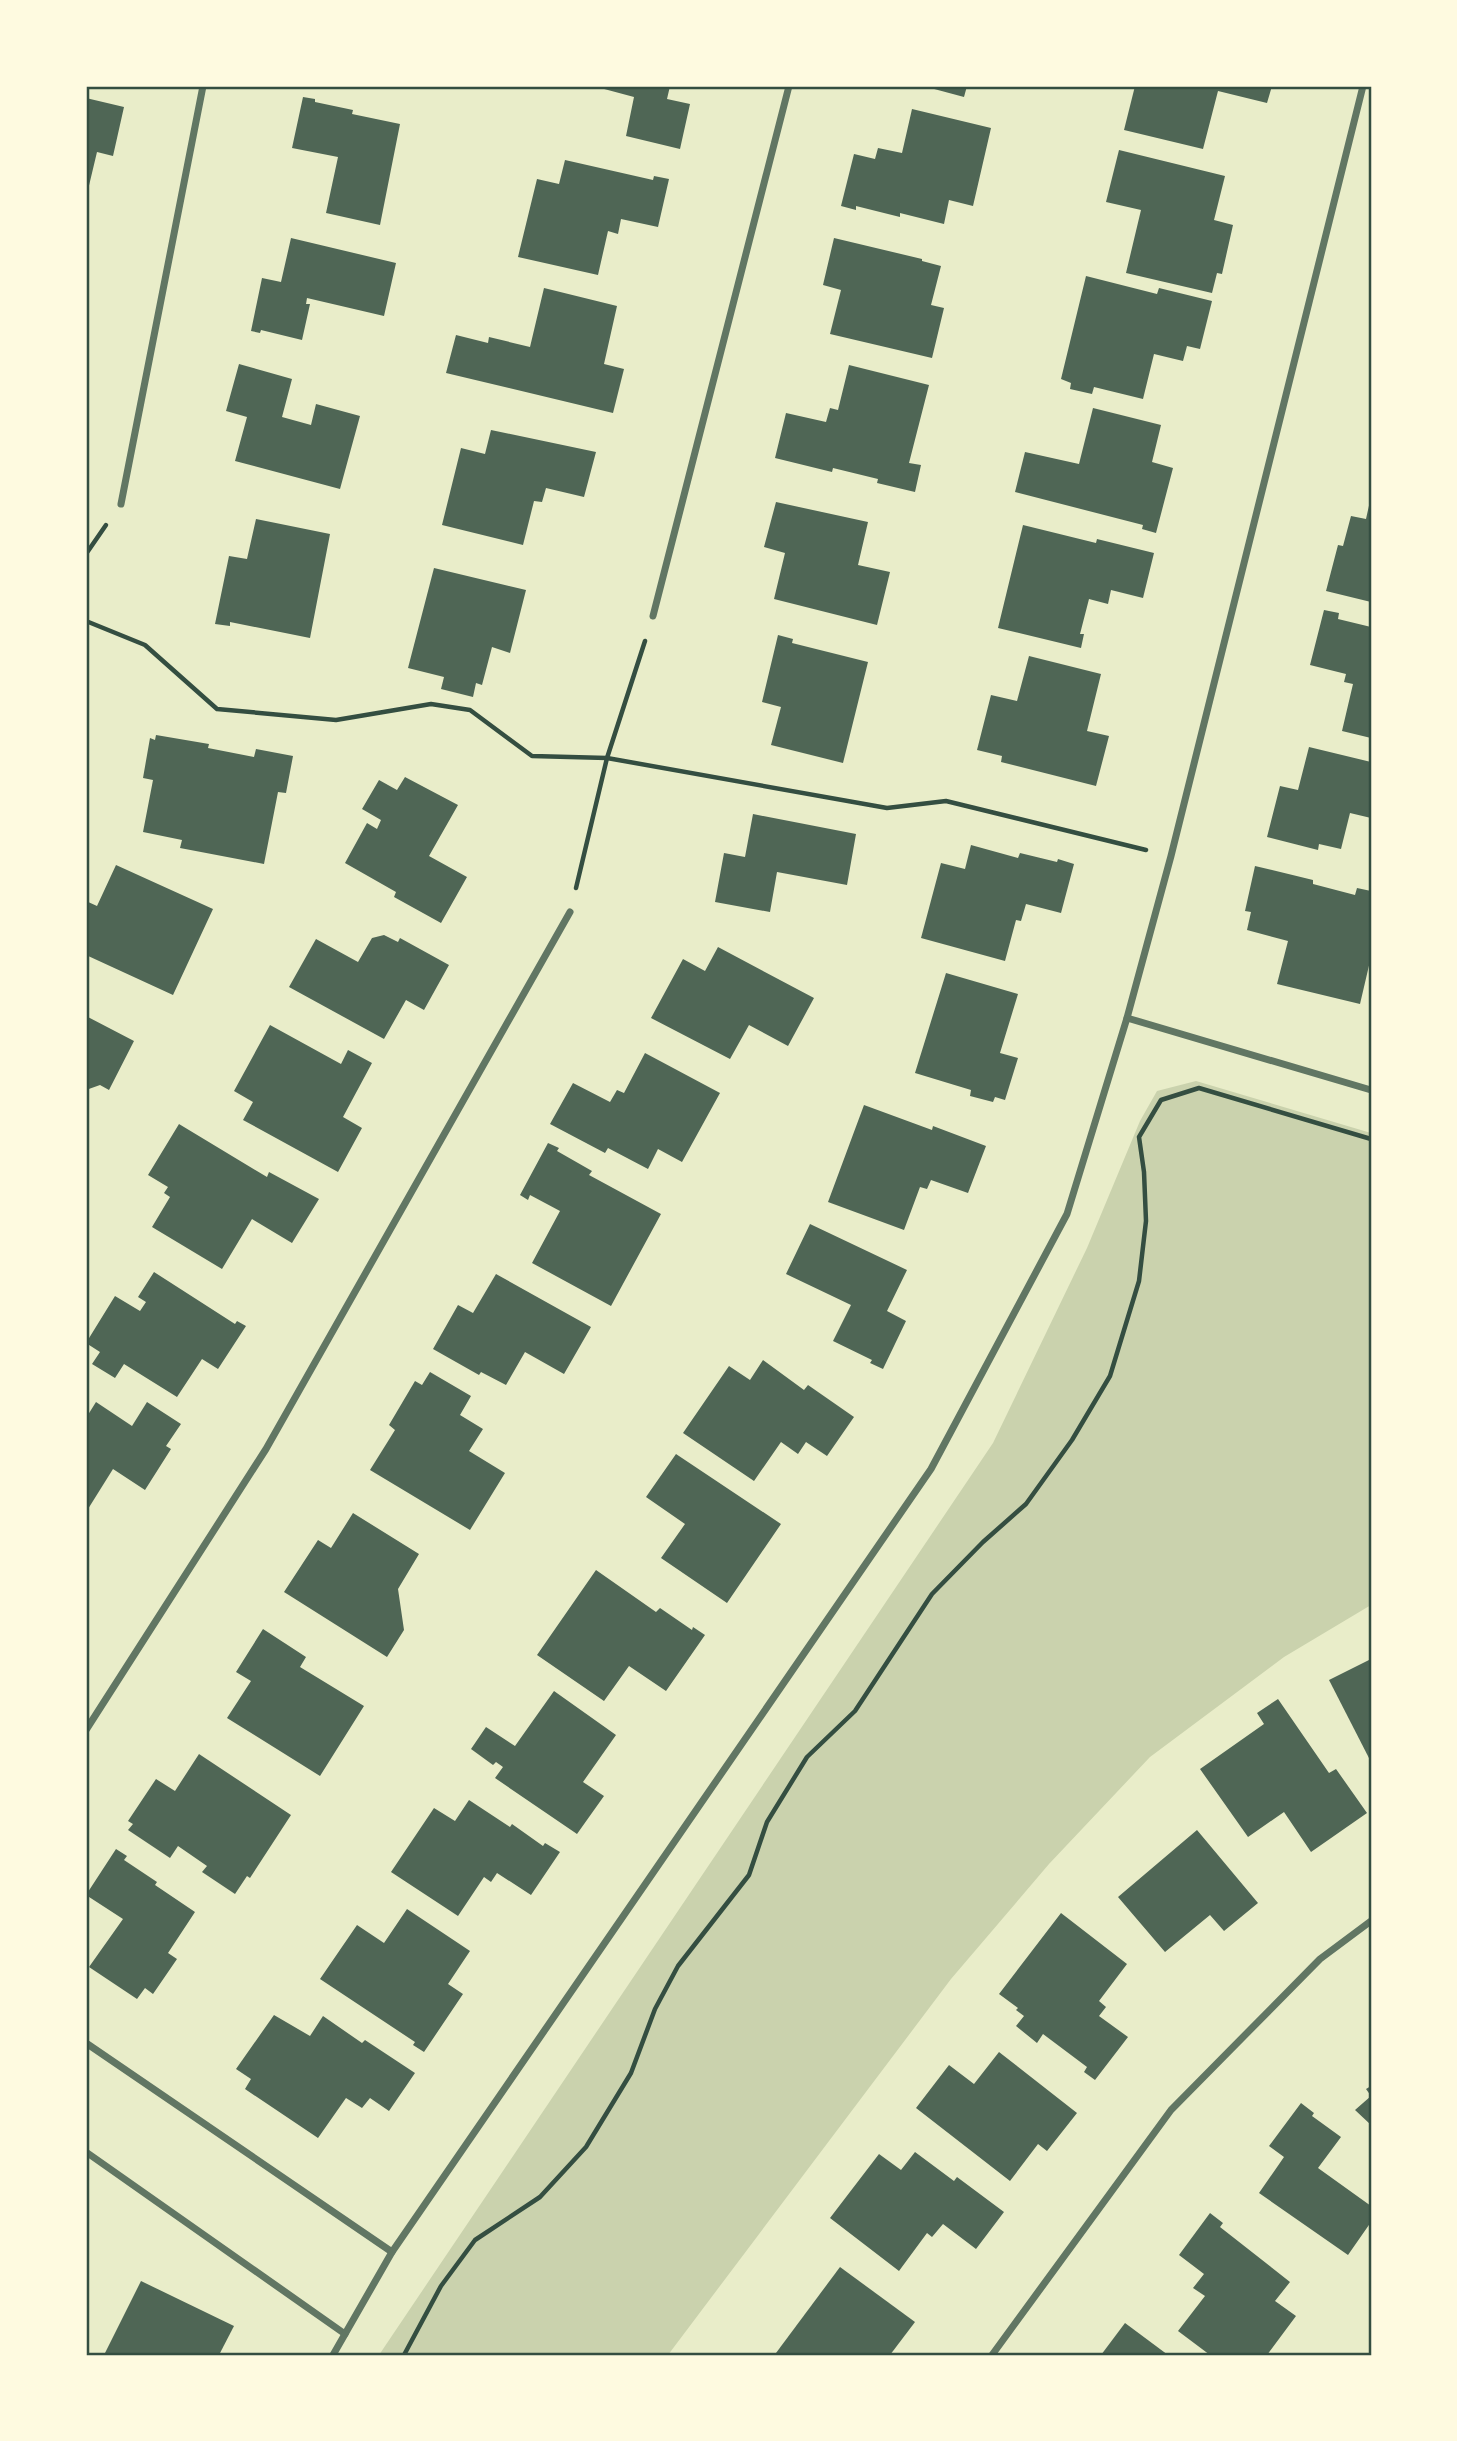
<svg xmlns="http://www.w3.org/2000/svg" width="1457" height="2441" font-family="'Roboto Condensed',sans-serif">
<rect width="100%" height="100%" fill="#e9edc9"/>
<!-- green -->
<path fill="#cad2ad" d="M1196,1081L1371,1133V1605L1284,1657L1150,1757L1049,1864L951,1979L668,2355H379L993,1443L1087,1248L1140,1121L1157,1091Z"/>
<!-- building -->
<g fill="#4f6655">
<path d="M593,86H670L667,99L690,104L680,149L626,136L634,97Z"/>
<path d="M923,86H967L964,97Z"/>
<path d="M1135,86H1272L1267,103L1218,91L1203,149L1124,130Z"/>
<path d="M303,97L315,99V102L353,110L352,114L400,124L380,225L326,213L338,157L292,148Z"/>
<path d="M86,98L124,107L113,156L97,152L87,194Z"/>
<path d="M912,109L991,128L973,206L949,200L944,224L900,213V217L856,206V210L841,206L854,154L875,159L878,148L902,153Z"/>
<path d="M1119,150L1225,176L1214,220L1233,225L1222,274L1217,273L1212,293L1126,273L1141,210L1106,202Z"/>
<path d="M565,160L653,180L654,176L669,179L658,227L621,219L618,234L608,231L598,275L518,257L537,179L559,184Z"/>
<path d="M291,238L396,263L384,316L307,298L306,304H310L302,340L261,330L260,333L251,331L262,278L281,282Z"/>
<path d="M834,238L922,259V261L941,266L931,305L944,308L932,358L830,334L841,290L823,285Z"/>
<path d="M1086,276L1157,294L1159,288L1212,301L1200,349L1187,346L1183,361L1154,354L1143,399L1094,387L1092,394L1070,389L1071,383L1061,379Z"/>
<path d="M544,288L617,306L604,364L624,369L613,413L446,373L456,335L488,343L489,337L530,347Z"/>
<path d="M239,364L292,379L282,417L311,425L316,404L360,416L340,489L235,461L247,417L226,411Z"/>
<path d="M849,365L929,385L909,463L921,465L915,492L877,483L878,479L833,468L832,472L775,458L786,413L826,422L830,408L838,410Z"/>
<path d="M1093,408L1161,425L1152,462L1173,468L1156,533L1142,529L1143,525L1015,492L1025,452L1079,464Z"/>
<path d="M491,430L596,452L584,497L546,488L542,502L534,501L523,545L442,525L461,448L485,454Z"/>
<path d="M1370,501L1371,502V602L1326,591L1338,545L1343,546L1351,516L1366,519Z"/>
<path d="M776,502L868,522L858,565L890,572L877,625L774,599L785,553L764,547Z"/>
<path d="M256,519L330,534L310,638L230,622V626L215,624L229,556L247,559Z"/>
<path d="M1023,525L1096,543L1097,539L1154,553L1143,598L1111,590L1108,604L1089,599L1080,634H1084L1081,648L998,628Z"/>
<path d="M434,568L526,590L510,653L492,647L482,685L476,683L473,697L441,689L444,677L408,668Z"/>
<path d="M1324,610L1339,613L1338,619L1371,627V738L1342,731L1353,684L1344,682L1346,674L1310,665Z"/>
<path d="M778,635L793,639L792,643L868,662L843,763L771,745L781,707L762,702Z"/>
<path d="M1029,656L1101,674L1087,731L1109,736L1096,786L1001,762L1002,756L977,750L991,695L1017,701Z"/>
<path d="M156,735L209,744L208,748L254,757L256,749L293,756L286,793L278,792L264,864L180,848L182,840L143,832L153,780L143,778L150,738L155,740Z"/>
<path d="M1309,747L1371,762V818L1350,813L1341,849L1319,844L1318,850L1267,837L1280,786L1298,790Z"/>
<path d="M405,777L458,805L429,856L467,877L441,923L394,897L396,892L345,863L367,823L377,829L381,820L362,809L379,780L397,790Z"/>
<path d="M753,814L856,834L847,885L777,872L770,912L715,902L724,853L745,857Z"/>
<path d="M971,845L1018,858L1020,853L1057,862L1058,859L1074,864L1061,913L1026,904L1021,921L1016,920L1005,961L921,938L941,863L965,869Z"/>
<path d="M116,865L213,909L173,995L86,955V901L97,906Z"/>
<path d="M1255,866L1313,880V884L1355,895L1357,888L1371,891V957L1360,1004L1277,984L1288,941L1247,930L1251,912L1245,911Z"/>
<path d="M384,935L398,942L400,938L449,965L424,1010L406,1000L384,1039L289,987L316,939L358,962L372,938Z"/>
<path d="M718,947L814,998L788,1046L749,1025L730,1059L651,1018L683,959L705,971Z"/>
<path d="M946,973L1018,994L1000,1053L1018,1058L1005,1100L995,1097L993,1102L970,1096L971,1090L915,1073Z"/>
<path d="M86,1016L134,1041L109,1090L100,1085L86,1090Z"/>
<path d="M270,1025L341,1064L348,1050L372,1063L343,1117L362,1128L338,1172L243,1120L253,1102L234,1091Z"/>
<path d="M645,1053L720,1093L682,1162L658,1149L648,1169L608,1148L605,1153L550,1124L573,1083L610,1102L617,1090L624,1093Z"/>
<path d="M864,1105L932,1130L933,1126L986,1146L968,1193L931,1180L927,1189L920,1187L904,1230L828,1202Z"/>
<path d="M179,1124L267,1177L269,1172L319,1199L292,1243L252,1219L222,1269L152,1227L170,1197L164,1193L168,1187L148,1175Z"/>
<path d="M548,1143L559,1148L557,1151L592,1171L589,1175L661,1214L611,1306L532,1263L560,1211L530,1195L528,1200L520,1195Z"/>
<path d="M810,1224L907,1270L887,1311L906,1321L883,1369L870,1363L872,1360L833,1341L851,1305L786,1274Z"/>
<path d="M154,1272L235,1324L237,1321L246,1326L218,1369L202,1359L177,1397L124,1364L115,1378L92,1364L100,1352L86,1343L115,1296L140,1311L146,1302L138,1297Z"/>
<path d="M496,1274L591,1327L564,1374L525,1352L506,1385L481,1372L479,1375L433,1349L458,1305L473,1313Z"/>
<path d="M763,1360L804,1390L808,1385L854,1417L827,1456L806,1442L798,1454L781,1442L754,1481L683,1433L729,1366L750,1380Z"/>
<path d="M430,1372L471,1396L460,1415L483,1429L469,1451L505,1473L470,1530L370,1470L395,1430L389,1425L415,1381L422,1385Z"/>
<path d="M96,1402L132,1426L147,1402L181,1424L166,1446L171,1449L145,1490L113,1469L88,1509L86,1507V1418Z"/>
<path d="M676,1454L781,1524L727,1603L661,1558L685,1524L646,1497Z"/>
<path d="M353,1513L419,1554L398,1589L404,1630L387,1657L284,1592L318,1540L331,1548Z"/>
<path d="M596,1570L656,1612L660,1608L692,1630L693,1627L705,1635L666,1691L629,1666L604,1701L537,1655Z"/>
<path d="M263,1629L306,1657L300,1667L364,1706L320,1776L227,1718L251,1681L236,1672Z"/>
<path d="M1371,1659V1762L1329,1680Z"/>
<path d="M554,1691L616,1735L583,1782L604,1796L577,1834L495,1778L503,1767L496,1762L493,1765L471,1749L486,1727L515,1746Z"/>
<path d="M1278,1699L1329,1773L1336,1769L1367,1813L1311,1852L1284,1812L1248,1837L1200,1769L1264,1724L1257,1713Z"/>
<path d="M199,1754L291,1815L250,1878L247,1876L235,1894L202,1872L207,1866L178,1846L170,1858L128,1830L133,1824L128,1821L156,1779L175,1791Z"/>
<path d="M469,1800L510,1827L512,1824L543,1846L545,1843L560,1852L531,1895L497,1873L491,1882L484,1877L458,1916L391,1872L434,1808L455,1821Z"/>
<path d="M1197,1830L1258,1903L1224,1931L1210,1915L1165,1952L1118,1897Z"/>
<path d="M116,1849L127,1856L124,1860L157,1882L155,1885L195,1912L168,1953L177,1959L153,1994L145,1988L137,1999L89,1967L123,1919L86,1895Z"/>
<path d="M407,1909L470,1951L448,1984L463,1994L424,2052L413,2045L415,2042L320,1979L357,1925L384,1943Z"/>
<path d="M1061,1913L1127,1964L1099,2001L1106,2007L1099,2016L1128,2037L1095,2080L1084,2072L1087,2067L1043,2034L1037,2043L1016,2026L1024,2016L1016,2010L1018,2008L999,1994Z"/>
<path d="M274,2015L310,2036L323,2016L362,2043L365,2040L415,2073L389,2111L370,2098L362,2108L346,2098L318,2138L245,2089L251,2079L236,2069Z"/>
<path d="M999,2052L1077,2113L1047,2151L1038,2144L1010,2181L916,2108L949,2065L974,2084Z"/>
<path d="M1371,2086V2125L1355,2110L1371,2096L1366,2089Z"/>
<path d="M1301,2103L1314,2113L1312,2116L1341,2137L1318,2168L1371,2206V2222L1348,2255L1259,2193L1284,2157L1269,2146Z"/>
<path d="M915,2152L954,2181L957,2177L1004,2212L976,2249L943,2224L932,2237L927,2233L899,2271L830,2218L879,2154L901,2170Z"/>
<path d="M1210,2213L1223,2223L1220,2227L1290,2282L1275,2301L1296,2316L1267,2355H1210L1178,2331L1205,2296L1193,2288L1204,2274L1179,2255Z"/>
<path d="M840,2267L915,2322L890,2355H779L776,2353Z"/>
<path d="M141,2281L234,2326L219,2355H104Z"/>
<path d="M1125,2323L1168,2355H1101Z"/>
</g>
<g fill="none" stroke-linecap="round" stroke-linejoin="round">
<!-- path -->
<g stroke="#344e41" stroke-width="4.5">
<path d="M86,554L106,525"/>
<path d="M86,621L145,645L217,709L336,720L431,704L470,710L532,756L607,758L887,808L946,801L1146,850"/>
<path d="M576,888L607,758L645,641"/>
<path d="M404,2355L441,2286L475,2240L540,2197L586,2147L631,2073L655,2009L678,1966L749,1875L767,1822L807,1757L855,1711L932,1594L983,1542L1026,1504L1072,1440L1110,1376L1139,1281L1146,1221L1144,1172L1139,1137L1161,1100L1199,1088L1371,1139"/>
</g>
<!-- minor -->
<g stroke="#617663" stroke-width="7">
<path d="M121,504L203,86"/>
<path d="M653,616L789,86"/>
<path d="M1127,1018L1371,1090"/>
<path d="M86,1730L266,1449L570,912"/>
<path d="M86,2043L392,2252"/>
<path d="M86,2152L345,2334"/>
<path d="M333,2355L392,2252L931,1469L1067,1214L1127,1018L1171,856L1363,86"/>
<path d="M992,2355L1171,2110L1320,1959L1371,1921"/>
</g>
</g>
<!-- border -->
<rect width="1457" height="2441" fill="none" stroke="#fefae0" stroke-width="175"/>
<rect x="88" y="88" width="1282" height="2266" fill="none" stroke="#344e41" stroke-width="2.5"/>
</svg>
